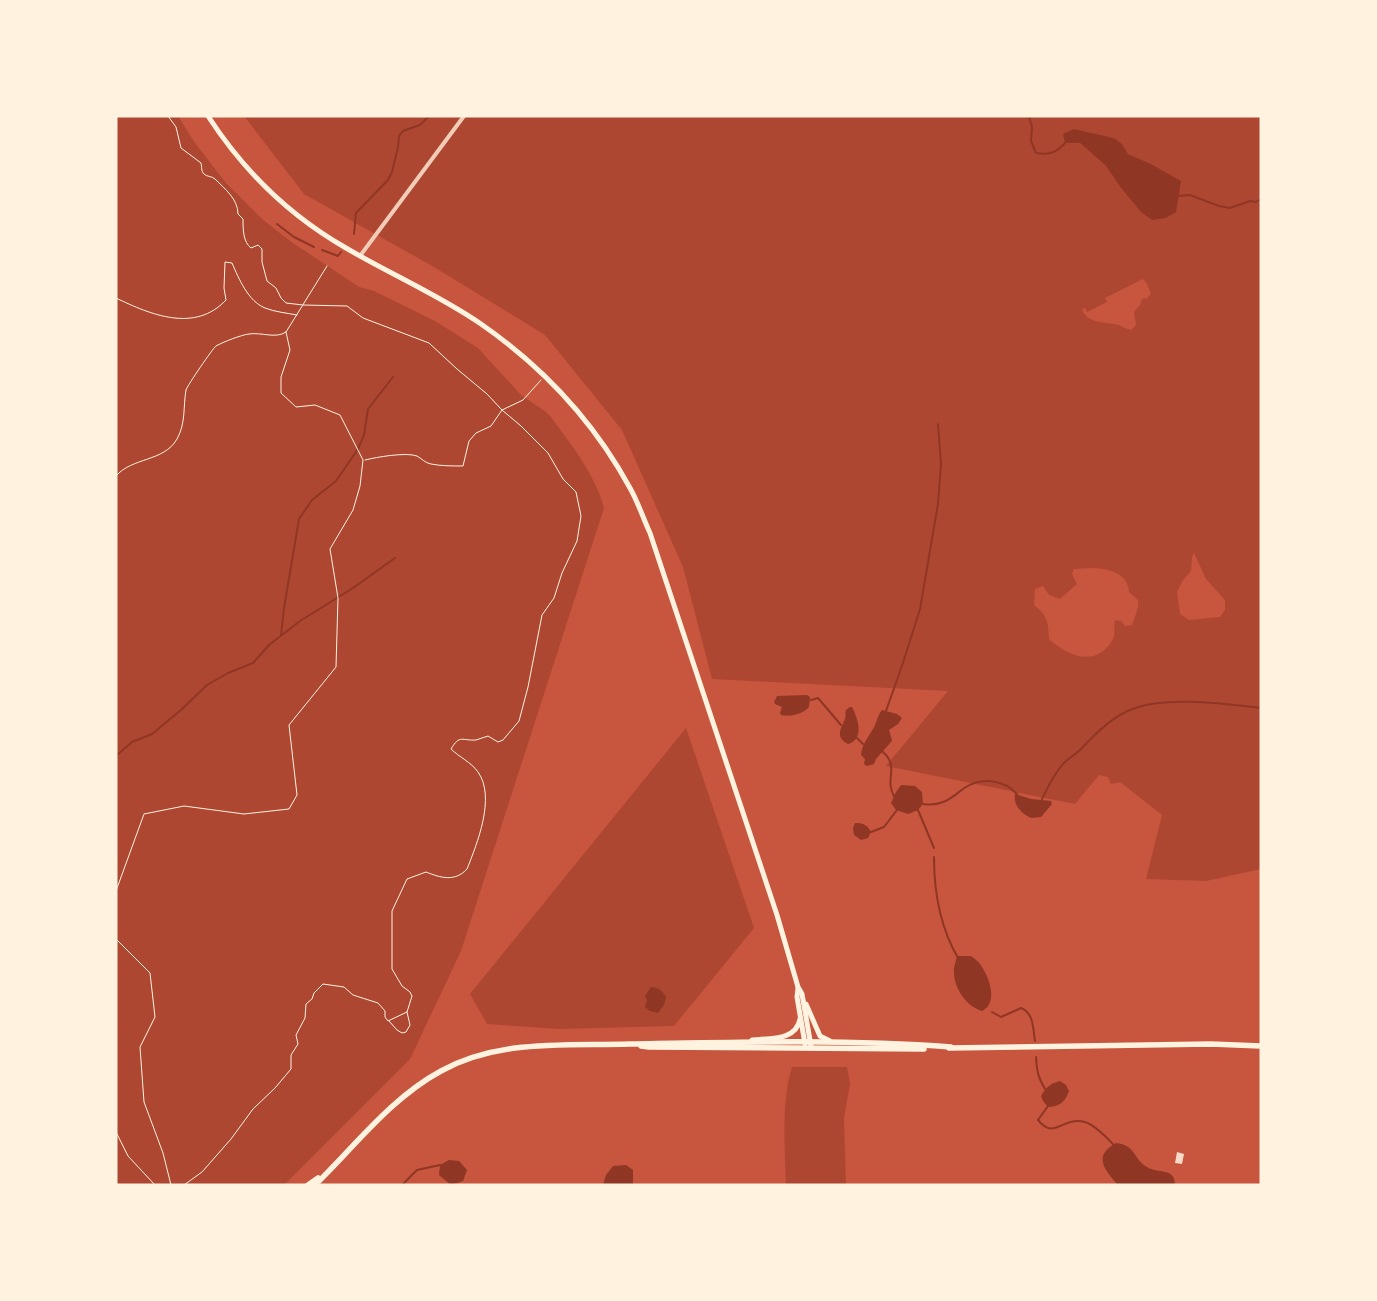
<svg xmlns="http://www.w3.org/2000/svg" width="1377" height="1301" font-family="'Source Sans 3',sans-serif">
<rect width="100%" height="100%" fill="#c8553d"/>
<!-- green -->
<g fill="#ae4732" fill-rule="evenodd">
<path d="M116,116H178L195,143L226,183L262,219L290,241L359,287L374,291L435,321L478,348L521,395L546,412L551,417C572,446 595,474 604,508L461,951L410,1059L284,1185H116Z"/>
<path d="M244,116H1261V869L1206,881L1146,879L1162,815L1120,782L1111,784L1108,777L1099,775L1075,804L886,766L948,691L712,679L683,567L622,430L545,335L434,267L304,194ZM1074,129L1114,138L1122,144L1128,154L1149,163L1141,212L1121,188L1106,166L1080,143ZM1143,279L1147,284L1151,294L1147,298L1142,299L1140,305L1134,312L1136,325L1131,330C1127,329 1123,327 1119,325C1107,322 1086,324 1082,309L1085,308L1087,312L1107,302L1105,298ZM1194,553L1206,579L1225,600V610L1220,617L1189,620L1180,614L1177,592L1183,580L1191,571L1192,557ZM1093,568C1109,569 1128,573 1129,592L1138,600C1139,608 1135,617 1132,625L1125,626L1121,621L1115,620C1113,627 1116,632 1113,639C1097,668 1069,657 1049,639C1048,622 1048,616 1034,605L1035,589L1043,586L1049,595L1060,599L1077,584L1072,574L1074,569Z"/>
<path d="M686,728L754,928L674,1026L559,1029L487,1024L470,994Z"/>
<path d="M792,1067H847L850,1084L844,1118L846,1185H786C785,1149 781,1101 792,1067Z"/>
</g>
<!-- water -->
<g fill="#8f3625">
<path d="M1074,129L1114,138L1122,144L1128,154L1149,163L1181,181L1176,212L1166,218L1152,220L1141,212L1121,188L1106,166L1080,143H1065L1063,134Z"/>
<path d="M807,695L810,697L809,707C803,714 791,717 781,715L780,713L782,707L775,704L774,702L777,696Z"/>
<path d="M850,707H852C858,719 865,739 848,744C834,737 842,727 845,719C846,716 845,713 846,710Z"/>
<path d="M882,710L897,714L902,718L898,724L889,730L892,740L891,742L876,759L874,764L867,766L864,764L865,759L861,755C862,744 868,738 873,729C877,723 877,716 882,710Z"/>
<path d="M901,785L915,786L922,792L923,804L918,810L908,814L896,810L891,803L896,792Z"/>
<path d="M1015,794L1031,799L1051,801L1052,804L1041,817L1031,818C1021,813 1013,805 1015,794Z"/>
<path d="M855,823C864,823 867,825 871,832L868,838L861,840L854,835L853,828Z"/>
<path d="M957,956H971C974,958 978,961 980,964C989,976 999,1003 982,1011C967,1007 954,988 954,973C953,968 956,962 957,956Z"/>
<path d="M651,987C659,988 662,990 666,997L664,1005L658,1013L650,1011L645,1007L647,1000L645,996Z"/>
<path d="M1060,1081L1066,1085L1069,1091C1065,1102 1059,1107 1048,1107L1043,1101L1041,1096C1046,1087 1050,1084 1060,1081Z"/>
<path d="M1116,1143C1136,1145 1133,1159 1147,1167C1158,1174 1175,1167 1175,1185H1118C1105,1170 1092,1156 1116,1143Z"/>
<path d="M449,1160L459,1161L467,1170L463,1181L451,1185L439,1175L440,1165Z"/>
<path d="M626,1165L633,1170V1185H603L606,1175L613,1166Z"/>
</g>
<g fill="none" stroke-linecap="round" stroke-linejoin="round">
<!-- stream -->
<g stroke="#8f3625" stroke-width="2">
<path d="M1029,116L1032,127L1031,141L1036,153C1049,155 1056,153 1065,143"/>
<path d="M1178,196L1190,195L1219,206L1230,208L1250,201L1256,202L1261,199"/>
<path d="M277,224L294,237L314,247"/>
<path d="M354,234L356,213L388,180L392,172L398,147L399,136L403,131L420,125L429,116"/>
<path d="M322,250L338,256L341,252"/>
<path d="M281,635L284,608L299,519L312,500L336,481L358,449L364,435L368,409L393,377"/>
<path d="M811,700L818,698L841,725"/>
<path d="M886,711L903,663L920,609L938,504L941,464L938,424"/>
<path d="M857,738L863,744"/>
<path d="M883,752C900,767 884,779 894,796"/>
<path d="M116,756L132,742L152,734L181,710L207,685L228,673L253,663L269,645L300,621L353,588L395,558"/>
<path d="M1042,799C1048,787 1054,773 1064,763C1069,758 1076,754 1081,749C1096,733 1114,715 1135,708C1169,696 1225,704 1261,708"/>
<path d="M923,804C930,805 936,805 943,802C952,799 958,792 966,787C983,777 1004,780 1017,794"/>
<path d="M916,810H918L934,848"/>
<path d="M871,832L884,827L897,810"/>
<path d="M934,857C934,893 940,927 958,958"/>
<path d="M992,1012L1001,1017L1021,1008C1034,1013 1033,1029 1035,1041"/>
<path d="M1036,1057C1037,1072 1038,1077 1045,1089"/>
<path d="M1048,1106L1038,1120C1055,1141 1061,1116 1085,1122C1095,1125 1106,1137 1113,1144"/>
<path d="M116,1170V1177"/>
<path d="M402,1185L417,1170L440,1165"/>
</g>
</g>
<!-- building -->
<path fill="#f7dbc8" d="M1177,1152L1184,1154L1182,1164L1175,1163Z"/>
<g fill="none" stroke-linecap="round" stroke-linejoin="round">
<!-- path -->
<g stroke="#fff3e0" stroke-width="1">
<path d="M168,116L176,127L181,148L201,163C202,167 201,171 204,174C207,177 212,176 215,179C225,189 238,199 238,214L243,219C243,229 243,242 251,248L258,245L262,249V262L267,281L276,288L281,298L286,303L303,305L347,306L363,318L429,343L457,369L487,394L502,410L521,426L548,453L563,479L576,492L581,516L577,541L562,573L554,598L542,615L528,687L519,721L503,740L498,742L488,736C484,737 480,739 476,740C462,741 460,734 451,749C459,757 471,762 478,772C496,797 477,844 467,869C455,882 441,878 426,872L407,879L392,911V969L402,986L410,992L412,996L407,1012L388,1021L385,1017V1011L378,1003L353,995L344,987L323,984L314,993L312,999L306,1004L305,1018L296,1035L298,1044L291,1055V1069L275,1088L253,1109L231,1139L202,1172L184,1185"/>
<path d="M116,298C151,315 195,333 226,300L224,288L225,262L232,263C239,279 248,301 265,308C275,312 287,313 297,315"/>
<path d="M365,460C377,457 406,452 417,456C421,458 425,463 431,464C441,466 453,466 463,466L469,441L476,433L491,426L502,410L523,400L541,380"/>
<path d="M116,476C132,457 164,462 177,439C186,423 183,407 186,390C187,386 213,348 216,346C223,342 241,335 249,334C261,332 276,339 286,332L327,266"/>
<path d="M116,891L144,814L184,806L244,814L289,809L297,795L289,725L336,667L338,598L330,549L353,510L360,486L363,460L340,415L315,405L296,407L281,393V377L290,350L286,332"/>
<path d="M116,939L150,973L155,1017L140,1047L144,1102L163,1153L171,1185"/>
<path d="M389,1021L397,1030L402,1033L406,1032L410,1025L407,1012"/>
<path d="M116,1132L128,1156L155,1185"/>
</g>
<!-- minor -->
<path stroke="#f1ccb7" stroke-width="4" d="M360,256L464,116"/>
<!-- secondary -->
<g stroke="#fff3e0" stroke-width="5">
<path d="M208,116C243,170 290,216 346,248C390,274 439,295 481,324C543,367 594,422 630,488C638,502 643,518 650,533L777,915L798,987L802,994L811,1046"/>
<path d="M798,988L797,997L805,1044"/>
<path d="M806,1004L820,1036L830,1041"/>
<path d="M752,1040C770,1038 796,1041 800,1019"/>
</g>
<!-- primary -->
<g stroke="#fff3e0" stroke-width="5.5">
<path d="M641,1046L649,1047L924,1049"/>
<path d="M949,1048L1211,1044L1261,1046"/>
<path d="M308,1185L318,1178"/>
<path d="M315,1185C355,1146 391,1098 441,1071C499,1039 565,1046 630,1044C737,1042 844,1039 951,1047"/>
</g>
</g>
<!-- border -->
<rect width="1377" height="1301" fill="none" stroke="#fff3e0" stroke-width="235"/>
</svg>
